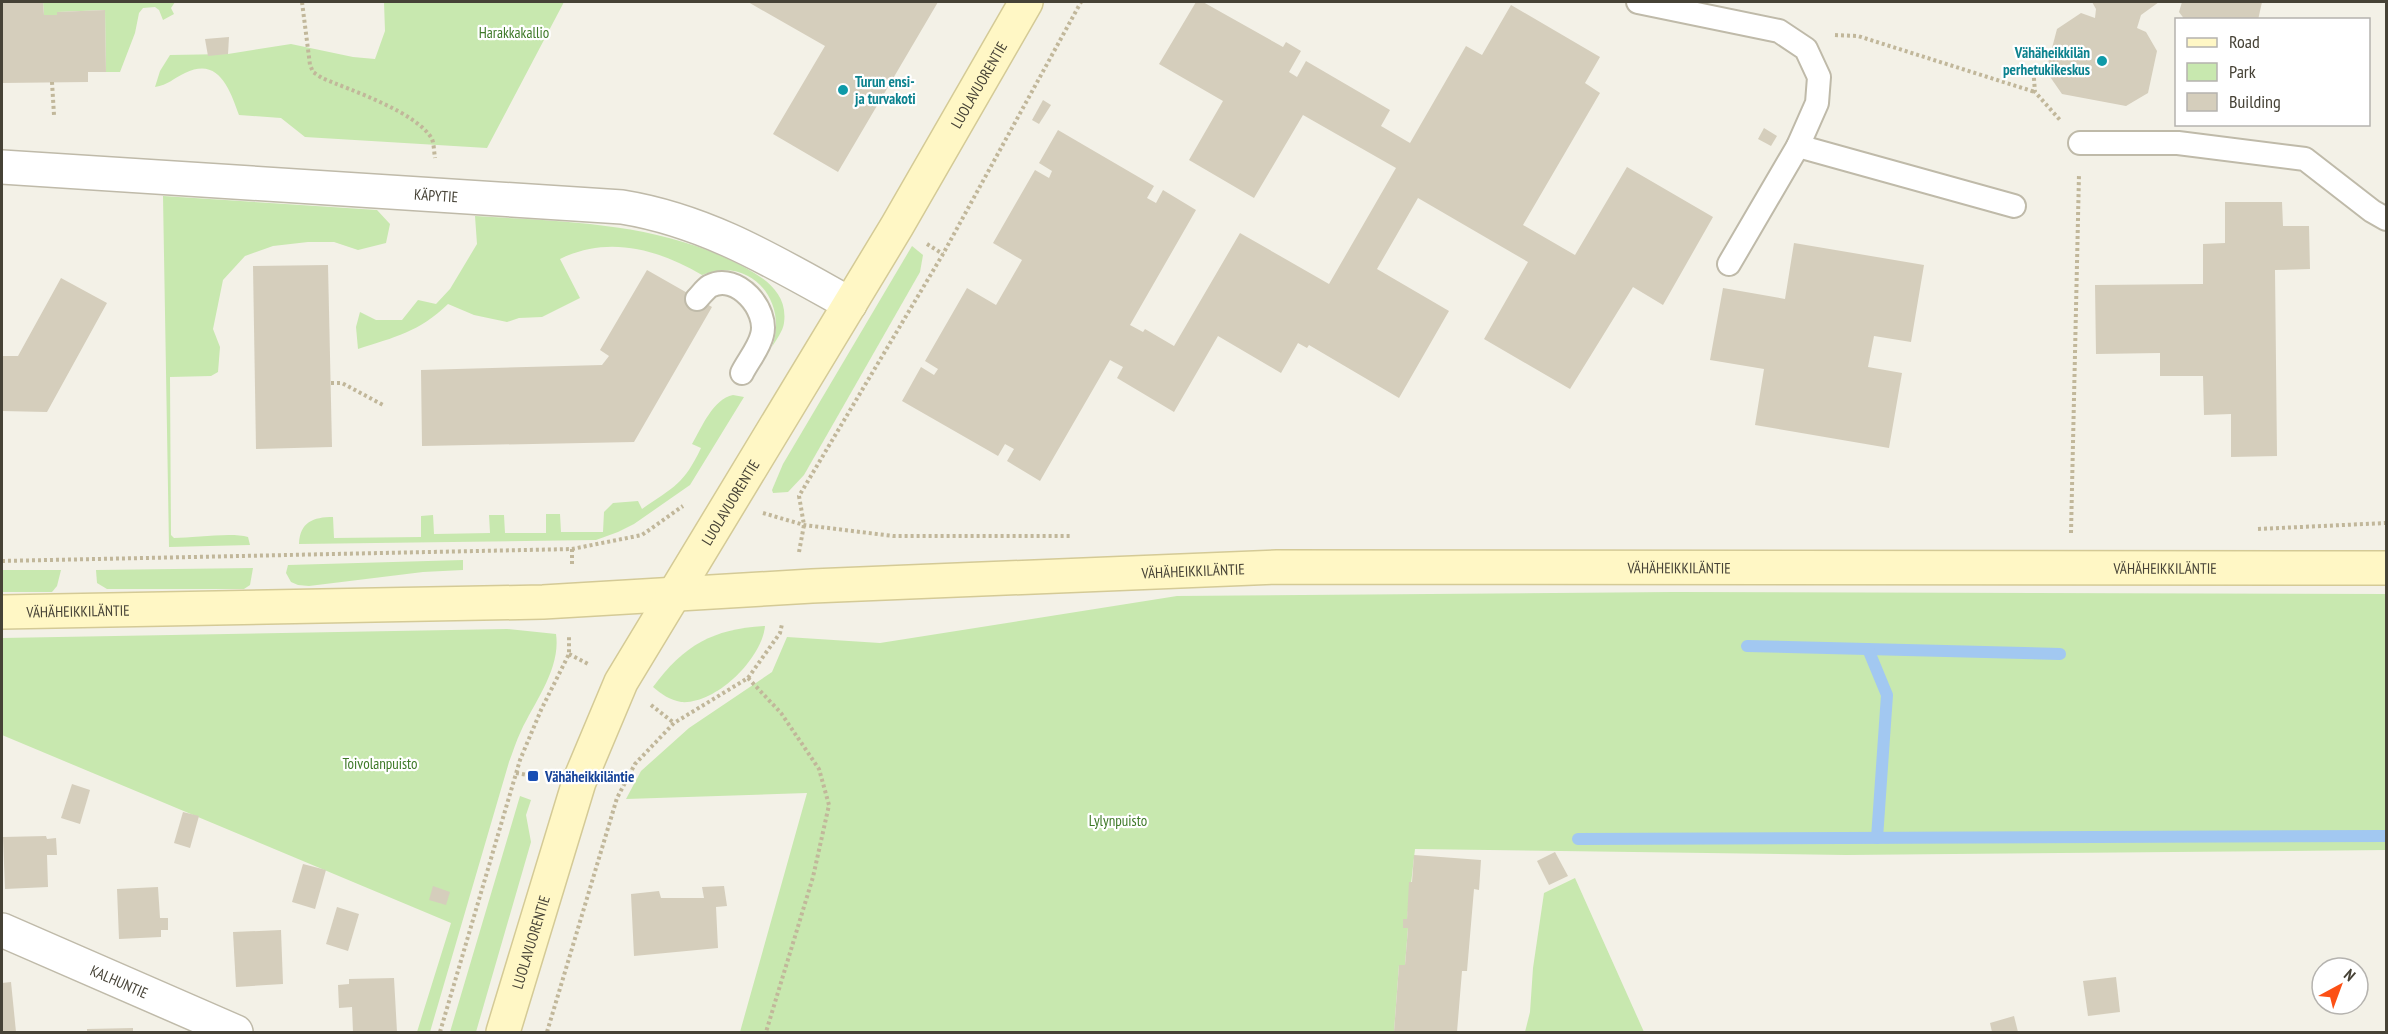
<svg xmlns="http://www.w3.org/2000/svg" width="2388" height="1034" font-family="'PT Sans Narrow',sans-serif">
<rect width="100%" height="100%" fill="#f3f1e7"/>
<!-- green -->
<g fill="#c8e8af">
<path d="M43,2H175L171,8L174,14L163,20L159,10L155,7L143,8L139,13L135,33L120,72H106L105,10L57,12V15H44Z"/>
<path d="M384,2H564L487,148L305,137L281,118L239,115C230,90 219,56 185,73C174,78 168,85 155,87L160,71L170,55L228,54L291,44L353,57L375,59L385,31Z"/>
<path d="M163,196L377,210L390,224L386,243L358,250L334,242H308L273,246L245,256L223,280L213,329L220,347L218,372L211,376L170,377L171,535L174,538C194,538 231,532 248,537L250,545L169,547Z"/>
<path d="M475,216C567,222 661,222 744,267C766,279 788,294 784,323C783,331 776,340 772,347C789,301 750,255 702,275C658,249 608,235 560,259L580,298L542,317L519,318L507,322L474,315L448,304C419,332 395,337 358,349L356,327L360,312L376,320H402L418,300L436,304L450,289L477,244Z"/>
<path d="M912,246L923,255L920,272L804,475L788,492L773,493L772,490L783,464Z"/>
<path d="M733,395L744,397L690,485L634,524L618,532L596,540L299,544C300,522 313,517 333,517L334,538L421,537V516L433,515L434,534L490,533L489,515H504L505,533H546V514H560L561,532H603L604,512L613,503L638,501L642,509C674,487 684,484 701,448L692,444C702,427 713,399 733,395Z"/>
<path d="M463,560V570L423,572L309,586L298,585L291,582L286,573L288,565Z"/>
<path d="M253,568L250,585L244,589H107L97,583L96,570Z"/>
<path d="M2,570H61L57,586L52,592H2Z"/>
<path d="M1674,592L2386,594V850L1846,855L1415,849L1407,919H1403V927L1408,928L1405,965H1399L1394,1032H740L807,793L626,799L641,771L689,728L772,672L787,637L880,643L1177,596Z"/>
<path d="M765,626C762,659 715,705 681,702C670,700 661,694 653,687C684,645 713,629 765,626Z"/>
<path d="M507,629L556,634C561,668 535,701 521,731C516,741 513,752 509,762L430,1032H417L451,923L2,735V638Z"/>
<path d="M520,796L531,800L526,815L531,842L476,1032H450Z"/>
<path d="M1575,878L1644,1032H1525L1530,1012L1533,968L1544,893Z"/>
</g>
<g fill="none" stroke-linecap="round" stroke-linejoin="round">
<!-- stream -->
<g stroke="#a2c8f1" stroke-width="12">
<path d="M1747,646L2060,654"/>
<path d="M1868,649L1887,695L1877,838"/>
<path d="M1578,839L2386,836"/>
</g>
</g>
<!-- building -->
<g fill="#d5cebc">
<path d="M2,2H43L44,15H57V12L105,10L106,72H88V82L2,83Z"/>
<path d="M748,2H938L838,172L773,134L825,46Z"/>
<path d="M1196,2H1203L1283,47L1286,42L1301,51L1289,72L1297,77L1306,61L1390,110L1381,126L1410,143L1466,46L1482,55L1511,5L1600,57L1585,83L1600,93L1523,225L1575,255L1627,167L1713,217L1663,305L1633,287L1570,389L1484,339L1528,262L1418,198L1377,269L1449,311L1399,398L1309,345L1307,348L1298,343L1281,373L1218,336L1174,412L1117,378L1123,367L1110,360L1040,481L1007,461L1014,449L1005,444L998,456L902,401L921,367L934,375L938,369L925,361L967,288L996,305L1022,260L993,243L1035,170L1049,178L1052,171L1039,163L1058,130L1154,186L1147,198L1156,203L1163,190L1196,210L1130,325L1143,332L1145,329L1174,346L1240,233L1329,284L1396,168L1303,115L1254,198L1189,160L1223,101L1159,64Z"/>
<path d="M2092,2H2159L2141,15L2137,28L2146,32L2157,51L2148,93L2126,106L2062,94L2046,71L2057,29L2081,13L2095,18L2096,9Z"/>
<path d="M2182,2H2262L2258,20H2185L2179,12Z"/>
<path d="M229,37L228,54L208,56L205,39Z"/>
<path d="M1043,100L1051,105L1039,124L1032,120Z"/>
<path d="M1764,128L1777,136L1771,146L1758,139Z"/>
<path d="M2225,202H2282L2283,226H2309L2310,269L2275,270L2277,456L2231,457V414L2204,415L2203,376H2160V353L2096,354L2095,285L2203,284V244L2225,243Z"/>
<path d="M1794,243L1924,265L1911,342L1874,336L1868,367L1902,373L1889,448L1755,425L1764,369L1710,360L1723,288L1785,299Z"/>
<path d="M328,265L332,447L256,449L253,266Z"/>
<path d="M647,270L712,307L634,442L422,446L421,370L602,365L609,356L600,350Z"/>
<path d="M61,278L107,303L47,412L2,411V356H18Z"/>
<path d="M72,784L90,790L80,824L61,818Z"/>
<path d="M183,812L199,816L190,848L174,843Z"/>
<path d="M46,836L47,839L56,838L57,855H47L48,887L5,889L3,837Z"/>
<path d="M1555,852L1568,876L1549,885L1537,861Z"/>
<path d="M1414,855L1481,860L1479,890L1474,889L1467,971H1462L1457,1032H1394L1399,965H1405L1408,928H1403V919H1407L1409,882H1412Z"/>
<path d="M303,864L326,870L315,909L292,902Z"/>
<path d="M433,886L450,892L446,905L429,900Z"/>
<path d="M724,886L727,906L716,907L718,948L634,956L631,894L659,891L661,898H704L702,887Z"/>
<path d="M158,887L160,918H168V930H161V937L119,939L117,889Z"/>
<path d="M337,907L359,914L348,951L326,944Z"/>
<path d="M281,930L283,984L236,987L233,932Z"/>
<path d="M2116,977L2120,1012L2088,1016L2083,981Z"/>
<path d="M394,978L397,1032H353L352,1007L339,1008L338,985L349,984V979Z"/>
<path d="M11,982L16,1032H2V983Z"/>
<path d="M2014,1016L2018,1032H1992L1990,1023Z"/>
<path d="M133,1028V1032H87V1029Z"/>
</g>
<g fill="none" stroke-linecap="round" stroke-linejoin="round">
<defs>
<g id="lane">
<path d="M1638,2L1779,31L1806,49L1819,77L1817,103L1798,146L1729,264"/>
<path d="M2080,143H2178L2305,159L2372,211L2386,219"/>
<path d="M1798,146L2014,206"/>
<path d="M697,299C701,295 705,289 710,286C737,272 769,310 762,335C759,348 748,361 742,373"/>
</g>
<g id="street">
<path id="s1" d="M2,167L622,207C708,221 776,263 850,304"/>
<path id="s2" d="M2,930L236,1032"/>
</g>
<g id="secondary">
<path id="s3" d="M2,612L543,602L812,586L1277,567L2386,568"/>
<path id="s4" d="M503,1032L579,782L621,682L897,226L1026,2"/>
</g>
</defs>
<!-- lane casing -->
<use href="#lane" stroke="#bfbaa9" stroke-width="26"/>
<!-- street casing -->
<use href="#street" stroke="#bfbaa9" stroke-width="36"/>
<!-- secondary casing -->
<use href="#secondary" stroke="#d4ca96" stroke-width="36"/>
<!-- path -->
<g stroke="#c1b79a" stroke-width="4" stroke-dasharray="3 3" stroke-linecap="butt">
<path d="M302,2L310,65L313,72L322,78C350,90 417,112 432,139C434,144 434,152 435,158"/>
<path d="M1835,35L1858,36L2035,92"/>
<path d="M2033,66L2035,92L2060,120"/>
<path d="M52,82L54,115"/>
<path d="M927,244L943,254"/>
<path d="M331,383H342L383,405"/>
<path d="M763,513L804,525L893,536H1071"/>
<path d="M2258,529L2386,523"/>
<path d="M2071,533L2079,174"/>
<path d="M799,552L804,525L799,496L943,254L1081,2"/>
<path d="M2,561L572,549L642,535L683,506"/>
<path d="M572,564V549"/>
<path d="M569,654L590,665"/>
<path d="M748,678L781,713L819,769L829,805L813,877L766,1032"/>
<path d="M651,705L674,723"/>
<path d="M516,773L533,776"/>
<path d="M440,1032L520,760L541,710L569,654V637"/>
<path d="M547,1032L617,798L635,764L674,723L748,678L780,633L782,624"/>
</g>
<!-- lane -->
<use href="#lane" stroke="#fff" stroke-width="22"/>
<!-- street -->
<use href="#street" stroke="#fff" stroke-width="33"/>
<!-- secondary -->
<use href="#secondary" stroke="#fff7c5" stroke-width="33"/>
</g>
<!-- markers -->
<g fill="#0f9aa8" stroke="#fff" stroke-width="2">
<circle cx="2102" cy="61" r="6"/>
<circle cx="843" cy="90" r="6"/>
</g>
<rect fill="#1a4fb4" stroke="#fff" stroke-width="2" x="527" y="770" width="12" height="12" rx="3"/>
<g text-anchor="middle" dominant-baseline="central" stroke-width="4.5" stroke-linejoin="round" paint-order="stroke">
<!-- park labels -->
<g font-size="15" fill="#3e7928" stroke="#fff">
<text x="514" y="32">Harakkakallio</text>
<text x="380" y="763">Toivolanpuisto</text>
<text x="1118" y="820">Lylynpuisto</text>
</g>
<!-- culture labels -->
<g font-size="15" font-weight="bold" fill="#0d838f" stroke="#fff" text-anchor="end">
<text x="2090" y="52">Vähäheikkilän<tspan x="2090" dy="17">perhetukikeskus</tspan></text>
<text x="855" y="81" text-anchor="start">Turun ensi-<tspan x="855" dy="17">ja turvakoti</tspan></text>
</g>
<!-- street labels -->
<g font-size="15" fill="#464236" stroke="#fff">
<text stroke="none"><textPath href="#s4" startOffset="1066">LUOLAVUORENTIE</textPath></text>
<text stroke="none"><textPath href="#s1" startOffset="435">KÄPYTIE</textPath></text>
<text stroke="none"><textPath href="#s4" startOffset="580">LUOLAVUORENTIE</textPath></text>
<text stroke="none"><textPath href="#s3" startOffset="1678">VÄHÄHEIKKILÄNTIE</textPath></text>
<text stroke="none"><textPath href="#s3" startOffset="2164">VÄHÄHEIKKILÄNTIE</textPath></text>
<text stroke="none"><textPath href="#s3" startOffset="1192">VÄHÄHEIKKILÄNTIE</textPath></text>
<text stroke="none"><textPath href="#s3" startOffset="76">VÄHÄHEIKKILÄNTIE</textPath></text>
<text stroke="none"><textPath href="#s4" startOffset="94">LUOLAVUORENTIE</textPath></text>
<text stroke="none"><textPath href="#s2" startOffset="128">KALHUNTIE</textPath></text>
</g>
<!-- transit labels -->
<g font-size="15" font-weight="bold" fill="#164399" stroke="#fff" text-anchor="start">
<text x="545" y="776">Vähäheikkiläntie</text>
</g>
</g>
<!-- border -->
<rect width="2388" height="1034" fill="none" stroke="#464236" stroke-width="6"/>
<!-- legend -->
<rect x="2175" y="18" width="195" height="108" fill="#ffffff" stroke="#b5b3af" stroke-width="1.5"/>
<rect x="2187" y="38" width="30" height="9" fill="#fff7c5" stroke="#b5b3af" stroke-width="1.5"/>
<text x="2229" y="48" font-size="18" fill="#464236">Road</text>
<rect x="2187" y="63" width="30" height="18" fill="#c8e8af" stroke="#b5b3af" stroke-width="1.5"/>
<text x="2229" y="78" font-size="18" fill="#464236">Park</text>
<rect x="2187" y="93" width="30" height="18" fill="#d5cebc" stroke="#b5b3af" stroke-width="1.5"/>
<text x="2229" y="108" font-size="18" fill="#464236">Building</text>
<!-- north arrow -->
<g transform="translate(2340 986) rotate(41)"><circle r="28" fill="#ffffff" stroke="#b5b3af" stroke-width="1.5"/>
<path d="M0-4.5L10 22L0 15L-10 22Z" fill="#fc5015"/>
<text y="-9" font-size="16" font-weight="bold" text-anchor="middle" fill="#464236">N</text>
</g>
</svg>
